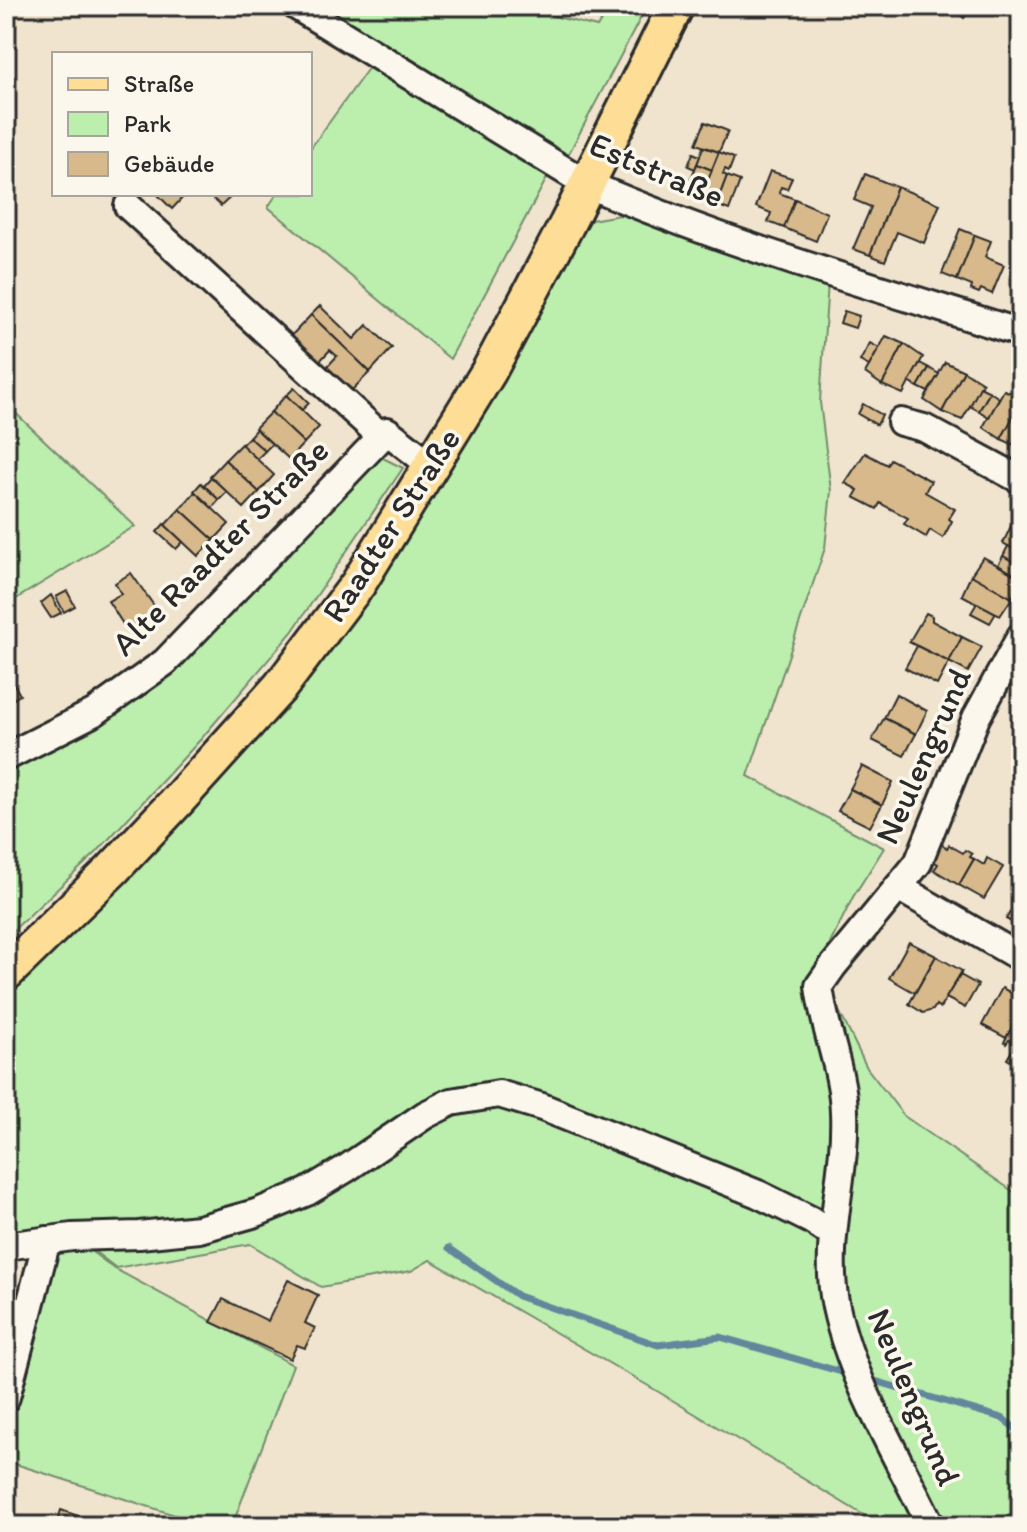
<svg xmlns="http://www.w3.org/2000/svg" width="1027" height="1532" font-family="Itim,sans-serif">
<rect width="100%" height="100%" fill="#f0e4cf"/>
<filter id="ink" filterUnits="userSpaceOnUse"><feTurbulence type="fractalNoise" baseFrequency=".0125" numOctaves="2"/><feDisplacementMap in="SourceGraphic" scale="16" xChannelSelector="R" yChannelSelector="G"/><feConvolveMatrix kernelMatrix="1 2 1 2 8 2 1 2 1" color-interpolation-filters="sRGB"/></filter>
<g filter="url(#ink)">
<!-- green -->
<g fill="#bceeae" stroke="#748c6c" stroke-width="2">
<path d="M314,6H514L597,27L610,6H647L568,155L510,127Z"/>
<path d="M372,63L548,176L450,359L268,207L277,194H310V149Z"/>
<path d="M620,215L646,219L828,282L820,402L831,491L825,548L748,776L884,848L853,897L818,968L867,1068L904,1116L1021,1197V1526H882L652,1388L430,1260L411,1271L321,1287L250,1244L116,1268L65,1229L6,1237V993L117,880L439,472L591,220Z"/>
<path d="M6,404L135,526L6,605Z"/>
<path d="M379,456L403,468L292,632L201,739L96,853L6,937V761L95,716Z"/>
<path d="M73,1238L115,1269L293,1365L232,1526H209L6,1461V1406L47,1240Z"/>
</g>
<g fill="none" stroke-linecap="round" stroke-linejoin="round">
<!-- stream -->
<g stroke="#62879c" stroke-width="7">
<path d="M449,1248L518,1296L658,1345L720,1337L845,1373"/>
<path d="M875,1381L1002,1418L1021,1433"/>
</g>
</g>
<!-- building -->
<g fill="#d7b98b" stroke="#2b2b2b" stroke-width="2">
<path d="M959,6H973L964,18L956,11Z"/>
<path d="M705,122L728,131L719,152L696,144Z"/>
<path d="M703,147L719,152L712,170L697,164Z"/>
<path d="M719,152L734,158L729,171L725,169L723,174L727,176L716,205L700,199Z"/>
<path d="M693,153L700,156L695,169L688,166Z"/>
<path d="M697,164L712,170L700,199L685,193Z"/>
<path d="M770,171L792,178L787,189L781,187L779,193L795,199L784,228L768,222L771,213L756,207Z"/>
<path d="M865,174L897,187L870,255L853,249L871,207L854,200Z"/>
<path d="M727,176L740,181L729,210L716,205Z"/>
<path d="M897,187L940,204L924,243L897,232L885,261L870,255Z"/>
<path d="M157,194H186L172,209Z"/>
<path d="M208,194H234L221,206Z"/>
<path d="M795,199L827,213L816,241L784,228Z"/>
<path d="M960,229L975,235L957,280L942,274Z"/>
<path d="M975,235L991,241L985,257L1004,265L992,294L981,289L979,293L971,290L972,286L957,280Z"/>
<path d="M320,306L354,339L367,325L392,348L370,372L311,315Z"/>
<path d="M844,311L859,316L855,328L840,323Z"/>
<path d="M311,315L370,372L350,392L325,369L337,356L330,350L317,364L289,338Z"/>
<path d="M886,336L904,344L882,385L865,373Z"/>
<path d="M870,343L879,348L869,366L860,361Z"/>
<path d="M904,344L923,357L903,394L882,385Z"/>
<path d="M945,362L964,371L942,412L924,400Z"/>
<path d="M920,363L929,368L918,387L909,382Z"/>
<path d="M929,368L939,374L928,392L918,387Z"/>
<path d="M964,371L983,383L962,420L942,412Z"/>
<path d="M980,387L990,392L979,411L970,406Z"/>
<path d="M294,388L309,403L302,410L286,396Z"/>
<path d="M1004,390L1021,397V403L1001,439L983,427Z"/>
<path d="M990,392L999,398L989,417L979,411Z"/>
<path d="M286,395L319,427L304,443L271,412Z"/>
<path d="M1021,403V448L1001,439Z"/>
<path d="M863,404L882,415L877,425L858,414Z"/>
<path d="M271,412L304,443L289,459L255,428Z"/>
<path d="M256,429L272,444L265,451L249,437Z"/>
<path d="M249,437L265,451L257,459L241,445Z"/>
<path d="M241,444L274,475L259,492L225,460Z"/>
<path d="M865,453L887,465L890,459L931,481L925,492L955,509L949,519L952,521L943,538L930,530L926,537L904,524L908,518L880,503L877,509L854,497L858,490L845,483Z"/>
<path d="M225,460L259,492L244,508L210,476Z"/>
<path d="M211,477L227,492L219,500L204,485Z"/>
<path d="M201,483L219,500L212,508L194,491Z"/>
<path d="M195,492L229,524L214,540L180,509Z"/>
<path d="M180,509L214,540L198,556L165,525Z"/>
<path d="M164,524L183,542L176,549L157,532Z"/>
<path d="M1012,524L1021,529V553L1003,543Z"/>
<path d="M1008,546L1021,553V566L1003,556Z"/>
<path d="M1003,556L1021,566L1016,575L998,565Z"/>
<path d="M983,557L1021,578L1012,598L971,575Z"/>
<path d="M131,573L157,610L127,630L108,601L121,594L115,583Z"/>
<path d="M971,575L1012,598L1000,616L962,595Z"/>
<path d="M67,591L75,606L64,612L56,597Z"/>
<path d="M51,595L61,613L51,618L41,603Z"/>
<path d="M977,603L996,613L990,623L971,613Z"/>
<path d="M926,613L932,616V621L962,637L949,662L909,642Z"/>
<path d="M962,637L982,647L968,672L949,662Z"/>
<path d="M917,646L949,662L937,685L905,668Z"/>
<path d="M6,670L20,695L7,703L6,701Z"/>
<path d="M1021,693V716L1012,711Z"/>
<path d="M896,694L927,711L916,734L884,718Z"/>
<path d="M884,718L916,734L904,756L872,740Z"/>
<path d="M862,766L893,782L882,805L850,789Z"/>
<path d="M850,789L882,805L870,827L838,811Z"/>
<path d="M941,844L947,848L949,845L963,853L965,850L972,854L970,857L974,859L959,885L934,870L938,864L932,860Z"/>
<path d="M987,858L1003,867L984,899L959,885L974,859L984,865Z"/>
<path d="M1021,893V927L1006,919Z"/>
<path d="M909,942L936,956L915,993L889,978Z"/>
<path d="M936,956L962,971L940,1008L936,1005L933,1010L923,1013L909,1004Z"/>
<path d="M960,975L978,985L965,1008L946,998Z"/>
<path d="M1002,988L1021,998V1011L1006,1038L982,1025Z"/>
<path d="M1021,1011V1067L1007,1059L1016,1044L1009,1040L1006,1044L1004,1042Z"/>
<path d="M288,1280L318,1295L305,1323L315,1328L305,1348L297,1345L290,1359L211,1322L223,1299L268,1321Z"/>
<path d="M61,1510L106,1526H56Z"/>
</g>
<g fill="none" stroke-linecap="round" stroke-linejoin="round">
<defs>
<g id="minor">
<path d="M296,6L587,184C728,245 875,287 1021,333"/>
<path d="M128,206L381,436"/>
<path d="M901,422L924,428L1021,480"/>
<path d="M6,757L95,712L165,662L387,431L432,466"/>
<path d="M898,887L1021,958"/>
<path d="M6,1246L72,1237L139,1235L199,1229L256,1213L307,1192L347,1168L425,1115L451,1102L499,1094L542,1107L758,1194L811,1220L832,1234"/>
<path d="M6,1397L47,1240"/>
<path d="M931,1526C898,1457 852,1382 836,1307C822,1242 847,1177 844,1112C843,1071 824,1029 819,986L833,966L918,863L976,718L1021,636"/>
</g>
<path id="major" d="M6,973L112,870L177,801L280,687L358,584L489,371L567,224L676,6"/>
</defs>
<!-- minor casing -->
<use href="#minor" stroke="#2b2b2b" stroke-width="32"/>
<!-- major casing -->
<use href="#major" stroke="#2b2b2b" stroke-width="40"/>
<!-- minor -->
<use href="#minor" stroke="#fbf7ec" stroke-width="26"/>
<!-- major -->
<use href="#major" stroke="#fedd96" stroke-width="34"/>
</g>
</g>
<g text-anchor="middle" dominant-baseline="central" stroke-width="7" stroke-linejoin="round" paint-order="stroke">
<!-- street labels -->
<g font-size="34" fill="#2b2b2b" stroke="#fbf7ec">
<text transform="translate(657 170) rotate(23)">Eststraße</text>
<text transform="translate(391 525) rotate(-57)">Raadter Straße</text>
<text transform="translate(220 547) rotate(-45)">Alte Raadter Straße</text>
<text transform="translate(923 756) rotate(-66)">Neulengrund</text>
<text transform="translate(914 1397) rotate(67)">Neulengrund</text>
</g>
</g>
<!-- margin -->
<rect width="1027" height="1532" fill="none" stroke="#fbf7ec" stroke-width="32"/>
<rect x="16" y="16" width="995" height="1500" fill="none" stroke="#2b2b2b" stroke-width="3" filter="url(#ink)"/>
<!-- legend -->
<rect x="52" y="52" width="260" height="144" fill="#fbf7ec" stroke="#a8a59f" stroke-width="2"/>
<rect x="68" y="78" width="40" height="12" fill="#fedd96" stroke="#a8a59f" stroke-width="2"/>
<text x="124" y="92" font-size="24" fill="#2b2b2b">Straße</text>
<rect x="68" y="112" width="40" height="24" fill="#bceeae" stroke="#a8a59f" stroke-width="2"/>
<text x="124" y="132" font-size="24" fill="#2b2b2b">Park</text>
<rect x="68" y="152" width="40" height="24" fill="#d7b98b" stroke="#a8a59f" stroke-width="2"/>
<text x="124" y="172" font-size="24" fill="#2b2b2b">Gebäude</text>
</svg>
